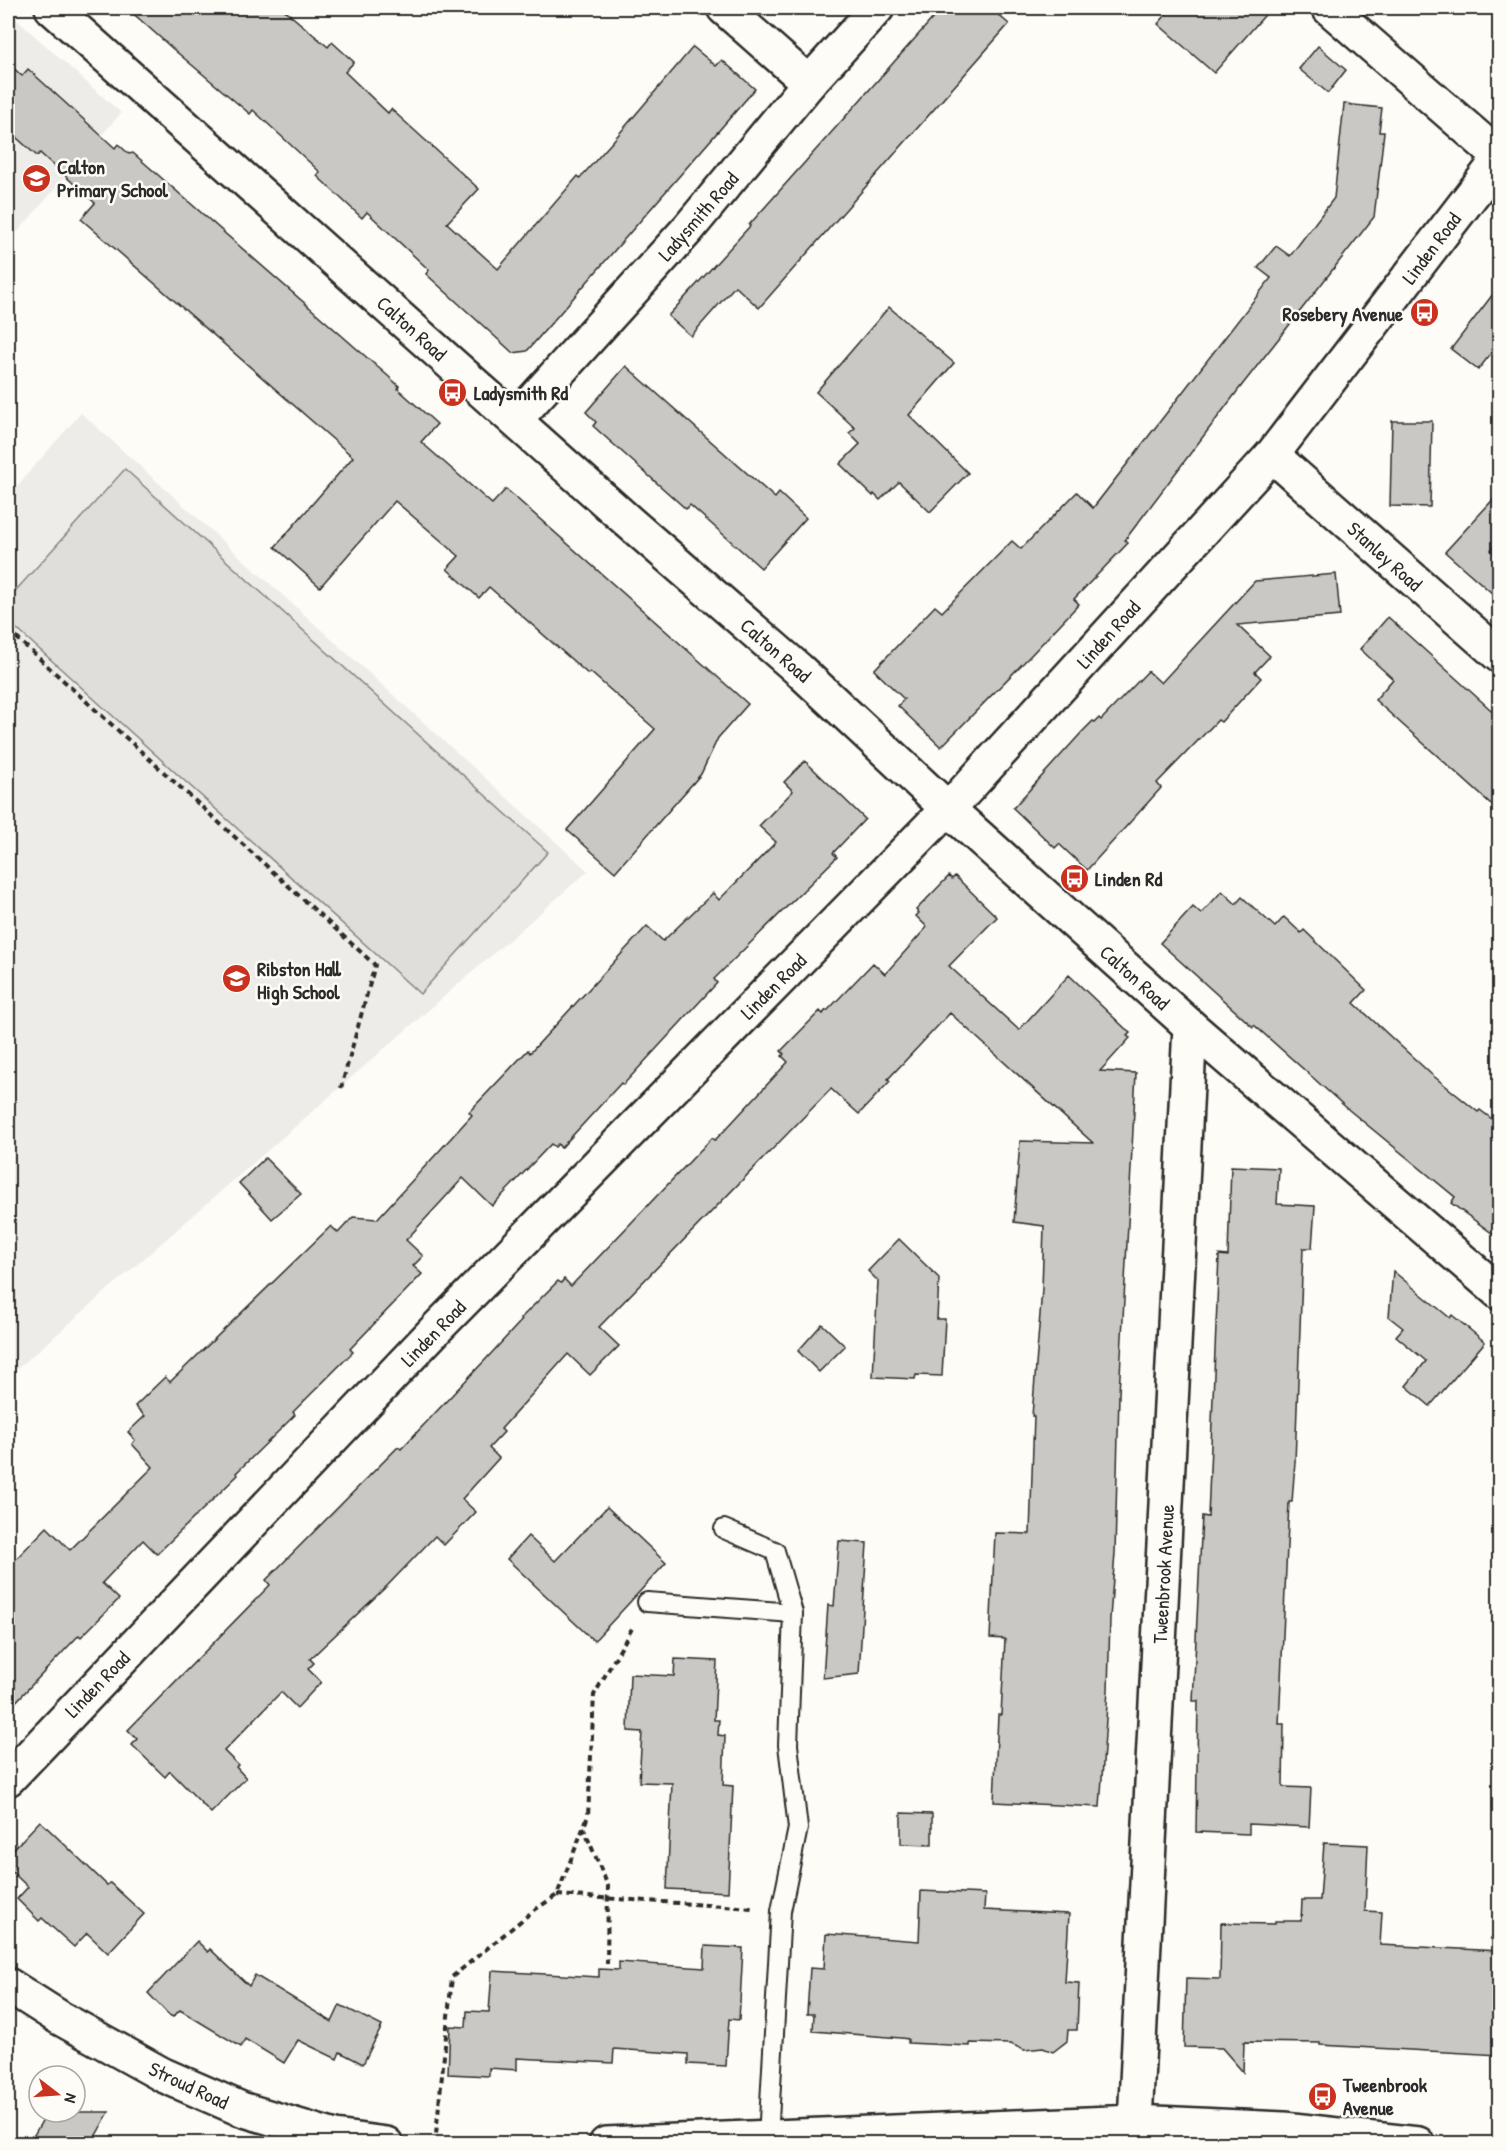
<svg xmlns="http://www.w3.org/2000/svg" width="1507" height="2151" font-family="'Patrick Hand',sans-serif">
<rect width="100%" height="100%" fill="#fdfcf7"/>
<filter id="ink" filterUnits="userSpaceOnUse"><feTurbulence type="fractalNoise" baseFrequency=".0167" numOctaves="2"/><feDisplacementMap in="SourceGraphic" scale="12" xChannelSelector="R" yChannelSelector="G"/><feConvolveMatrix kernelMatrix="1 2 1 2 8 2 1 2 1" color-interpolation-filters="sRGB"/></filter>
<g filter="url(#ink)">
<!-- built -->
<g fill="#edece8">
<path d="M8,12L121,113L8,243Z"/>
<path d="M81,413L588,871L8,1377V496Z"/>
</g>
<!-- green -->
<path fill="#dfdeda" stroke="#858482" stroke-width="1.5" d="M125,469L548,852L420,994L8,621V599Z"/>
<!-- building -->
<g fill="#c9c8c4" stroke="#2b2b2b" stroke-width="1.5">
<path d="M127,8H282L328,47L332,42L354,62L345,72L388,113L391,109L479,189L447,223L498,269L578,176L580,178L613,141L693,47L716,66L722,60L755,89L527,351L513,353L426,274L429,270L367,212L362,218L317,176L320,172L253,110L250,114L173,49Z"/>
<path d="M942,8H990L1009,24L759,308L735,286L691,336L668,316L750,226L749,225Z"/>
<path d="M1172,8H1271L1214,73L1158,24Z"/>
<path d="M1318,46L1346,70L1328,93L1299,69Z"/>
<path d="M8,63L22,76L28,69L115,148L118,144L129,154L133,153L388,376L399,386L398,389L437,424L421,442L492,504L506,489L748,704L718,738L701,774L615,872L567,830L655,729L590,672L588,674L489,587L479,598L447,569L459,556L395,501L320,587L275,547L353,457L81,219L95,203L40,153L37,156L8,130Z"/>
<path d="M1344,104L1382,108L1379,132H1384L1374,217L1239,389L1125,540L1128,543L1074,599L1079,604L1033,653L941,747L898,706L904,699L874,670L935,606L942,612L1012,541L1021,549L1077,492L1093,508L1271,278L1258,268L1276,246L1290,256L1334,198Z"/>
<path d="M1500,285V342L1478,370L1451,349Z"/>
<path d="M889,307L954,363L909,415L968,473L930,512L899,482L880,500L874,494L873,496L840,464L860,444L849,433L855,428L816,392Z"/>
<path d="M626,366L775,498L779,493L806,518L761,568L690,505L686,509L593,426L596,422L586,412Z"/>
<path d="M1392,421H1432L1430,507L1390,506Z"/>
<path d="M1500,492V540L1491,550L1500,558V600L1445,552Z"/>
<path d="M1336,574L1340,616L1237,625L1270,656L1255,672L1261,678L1221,722L1218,720L1157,783L1161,788L1087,870L1059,844L1055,848L1013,808L1082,732L1093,721L1095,722L1099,718L1101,720L1148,671L1161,683L1255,581Z"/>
<path d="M1388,617L1500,718V812L1375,700L1393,679L1360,649Z"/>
<path d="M805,761L865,819L833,853L837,857L714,979L717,983L623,1085L621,1083L561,1148L558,1144L555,1147L551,1144L492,1206L463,1178L406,1240L423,1256L413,1266L422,1274L350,1349L353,1352L293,1412L295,1415L236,1473L238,1475L157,1554L143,1540L102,1583L119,1599L81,1637L79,1635L8,1710V1567L47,1527L70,1550L153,1467L132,1444L135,1440L128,1432L145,1416L135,1406L165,1377L170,1382L331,1226L338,1233L353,1217L377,1219L472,1115L469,1112L528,1050L530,1053L647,926L663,941L713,893L719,900L776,842L759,826L793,791L784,782Z"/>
<path d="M949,876L952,879L955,876L997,917L949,966L1019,1030L1069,975L1130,1033L1127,1036L1130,1038L1100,1071L1136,1073L1119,1394L1115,1553L1110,1618L1108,1690L1100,1807L994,1802L998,1715H1001L1005,1639L990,1638L995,1533L1030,1534L1034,1416H1032L1042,1289L1044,1226L1014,1222L1020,1141L1093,1143L950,1013L888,1079L890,1081L859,1114L831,1089L599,1327L619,1346L590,1375L568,1354L501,1429L504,1432L489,1448L499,1458L462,1499L476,1512L444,1545L435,1536L388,1585L310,1659L314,1663L308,1669L321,1682L297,1708L281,1692L224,1751L238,1765L236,1767L246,1778L211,1813L170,1771L165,1777L132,1745L137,1739L128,1730L270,1585L266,1580L398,1447L401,1449L487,1358L522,1320L520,1319L558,1281L561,1283L564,1279L571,1286L712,1138L715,1140L725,1130L788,1062L782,1056L784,1054L781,1051L820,1011L823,1014L826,1010L827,1011L873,963L885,974L927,927L916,916L919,913L916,910Z"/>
<path d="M1222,891L1236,904L1242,897L1275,927L1284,917L1301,933L1304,930L1366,990L1354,1003L1431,1074L1478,1112L1480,1110L1500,1125V1239L1451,1203L1455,1197L1349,1110L1254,1025L1253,1027L1160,943L1193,907L1201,914Z"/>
<path d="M265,1158L301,1194L272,1219L239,1183Z"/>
<path d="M1231,1166L1279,1168L1277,1204L1315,1206L1312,1248H1303L1295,1462L1292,1502H1289L1279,1724H1284L1283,1787L1311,1788L1309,1827L1249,1824V1834L1196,1832L1198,1701H1193L1202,1516L1208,1517L1219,1255L1228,1256Z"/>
<path d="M899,1239L939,1278L937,1319H945L942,1376L916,1375L915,1379L873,1377L878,1281L868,1271Z"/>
<path d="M1393,1271L1450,1318L1452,1315L1485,1342L1430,1406L1406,1386L1426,1361L1396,1336L1403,1328L1389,1317Z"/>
<path d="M822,1324L845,1346L819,1372L798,1351Z"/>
<path d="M607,1507L666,1563L594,1641L507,1559L528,1536L555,1561Z"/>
<path d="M839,1541L867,1543L859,1674L823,1678L828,1605L834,1606Z"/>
<path d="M675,1659L717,1661L714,1720H719L718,1735L725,1736L723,1785L733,1786L728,1892L667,1889L672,1783L639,1782L642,1732L628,1731L630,1674L674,1676Z"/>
<path d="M901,1813L932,1814V1845L901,1844Z"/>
<path d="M40,1821L107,1885L110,1883L144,1914L108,1953L87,1933L74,1947L42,1918L39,1921L17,1899L28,1887L8,1868V1855Z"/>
<path d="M1324,1843L1368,1845L1365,1911L1382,1912L1380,1945L1500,1951V2055L1320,2045V2043L1244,2042L1243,2072L1222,2048L1184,2047L1186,1978L1220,1979L1221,1923L1275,1924V1921H1301L1302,1900H1320Z"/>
<path d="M921,1891L985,1894L984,1910L1069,1914L1065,1982L1079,1983L1077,2030H1068L1067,2041L1053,2052L1043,2048L1024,2050L1011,2044L970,2043V2046L908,2043V2039L901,2038L813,2031L814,2014H807L810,1968L824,1969L826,1934L919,1941Z"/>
<path d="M197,1941L208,1952L210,1949L249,1986L255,1975L332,2022L340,2005L382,2026L363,2064L340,2052L337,2059L298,2040L284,2063L245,2039L241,2047L180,2010L173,2017L169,2015L148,1993Z"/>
<path d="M705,1946L743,1948L739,2020L729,2019L726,2066L688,2064V2054L614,2049L613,2063L517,2058V2070L489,2068V2076L448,2074L450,2026L466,2027L467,2011L489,2012L492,1971L599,1977V1969L619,1970V1962L704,1968Z"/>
<path d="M47,2112H109L91,2144H29Z"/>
</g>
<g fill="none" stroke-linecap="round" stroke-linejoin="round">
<defs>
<g id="service">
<path d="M724,1529L775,1551L793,1613L788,1745L798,1828L781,1911L768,2138"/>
<path d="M647,1602L793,1613"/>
</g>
<g id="minor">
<path d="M52,8L630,523L798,669L948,809L1190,1026L1500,1293"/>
<path d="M724,8L809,83"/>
<path d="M1329,8L1500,157"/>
<path d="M515,420L688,229L809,83L877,8"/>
<path d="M1272,455L1500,656"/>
<path d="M8,1779L437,1328L964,792L1272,455L1500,158"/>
<path d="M1135,2122L1190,1026"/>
</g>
<g id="secondary">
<path d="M8,1985L60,2018L163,2075L241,2109L335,2137L386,2144"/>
<path d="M606,2144L1135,2122L1284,2129L1418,2144"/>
</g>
</defs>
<!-- service casing -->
<use href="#service" stroke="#2b2b2b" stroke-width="22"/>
<!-- minor casing -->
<use href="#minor" stroke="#2b2b2b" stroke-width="38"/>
<!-- secondary casing -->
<use href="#secondary" stroke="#2b2b2b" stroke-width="38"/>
<!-- path -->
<g stroke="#2b2b2b" stroke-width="4" stroke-dasharray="6 4.5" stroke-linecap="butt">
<path d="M8,630L375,965L341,1088"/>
<path d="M583,1827L608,1886L607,1964"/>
<path d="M557,1895L753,1908"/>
<path d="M1491,1940L1500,1931"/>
<path d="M435,2144L452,1977L533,1911L557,1895L588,1816L594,1695L634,1625"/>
</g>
<!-- service -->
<use href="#service" stroke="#fdfcf7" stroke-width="18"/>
<!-- minor -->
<use href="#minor" stroke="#fdfcf7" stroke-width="33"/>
<!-- secondary -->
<use href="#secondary" stroke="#fdfcf7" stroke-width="33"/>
</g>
</g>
<!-- icons -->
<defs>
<symbol id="school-disc" viewBox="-11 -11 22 22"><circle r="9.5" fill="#c8321e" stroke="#fdfcf7"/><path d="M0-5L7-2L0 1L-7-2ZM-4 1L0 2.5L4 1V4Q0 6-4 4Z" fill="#fff"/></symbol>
<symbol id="bus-disc" viewBox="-11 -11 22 22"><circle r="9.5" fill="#c8321e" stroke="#fdfcf7"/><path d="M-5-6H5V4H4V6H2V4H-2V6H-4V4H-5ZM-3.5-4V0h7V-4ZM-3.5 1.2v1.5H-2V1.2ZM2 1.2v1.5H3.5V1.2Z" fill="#fff"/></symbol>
</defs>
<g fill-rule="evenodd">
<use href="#school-disc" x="20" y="162" width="33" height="33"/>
<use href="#bus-disc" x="1408" y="296" width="33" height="33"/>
<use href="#bus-disc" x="436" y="376" width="33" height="33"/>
<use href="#bus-disc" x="1058" y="862" width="33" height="33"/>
<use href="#school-disc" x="220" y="962" width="33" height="33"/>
<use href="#bus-disc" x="1306" y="2080" width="33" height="33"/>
</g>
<g text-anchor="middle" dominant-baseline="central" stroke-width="5" stroke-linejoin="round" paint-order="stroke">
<!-- poi labels -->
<g font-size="20" font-weight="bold" fill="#2b2b2b" stroke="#fdfcf7" text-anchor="start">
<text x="57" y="166">Calton<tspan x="57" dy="23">Primary School</tspan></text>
<text x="1403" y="313" text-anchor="end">Rosebery Avenue</text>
<text x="474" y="392">Ladysmith Rd</text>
<text x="1095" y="878">Linden Rd</text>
<text x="257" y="968">Ribston Hall<tspan x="257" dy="23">High School</tspan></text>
<text x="1343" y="2084">Tweenbrook<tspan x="1343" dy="23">Avenue</tspan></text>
</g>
<!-- street labels -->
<g font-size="20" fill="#2b2b2b" stroke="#fdfcf7">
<text transform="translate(698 216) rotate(-49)">Ladysmith Road</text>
<text transform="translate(1431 248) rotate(-53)">Linden Road</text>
<text transform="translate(412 328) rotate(42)">Calton Road</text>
<text transform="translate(1385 556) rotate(42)">Stanley Road</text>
<text transform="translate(1108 634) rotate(-48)">Linden Road</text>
<text transform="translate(776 650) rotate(41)">Calton Road</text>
<text transform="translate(1135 977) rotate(42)">Calton Road</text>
<text transform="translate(773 986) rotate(-45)">Linden Road</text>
<text transform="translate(433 1333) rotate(-46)">Linden Road</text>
<text transform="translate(1163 1574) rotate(-87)">Tweenbrook Avenue</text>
<text transform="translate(97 1684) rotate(-46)">Linden Road</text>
<text transform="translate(189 2085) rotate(25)">Stroud Road</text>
</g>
</g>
<!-- margin -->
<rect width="1507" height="2151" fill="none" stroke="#fdfcf7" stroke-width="30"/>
<rect x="15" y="15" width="1477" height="2121" fill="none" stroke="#2b2b2b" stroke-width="2" filter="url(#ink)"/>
<!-- north arrow -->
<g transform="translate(57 2094) rotate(107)"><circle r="28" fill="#fdfcf7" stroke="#a9a8a5" stroke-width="1.5"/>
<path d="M0-4.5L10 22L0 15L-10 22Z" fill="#c8321e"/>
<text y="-9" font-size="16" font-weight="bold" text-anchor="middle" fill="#2b2b2b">N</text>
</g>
</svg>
